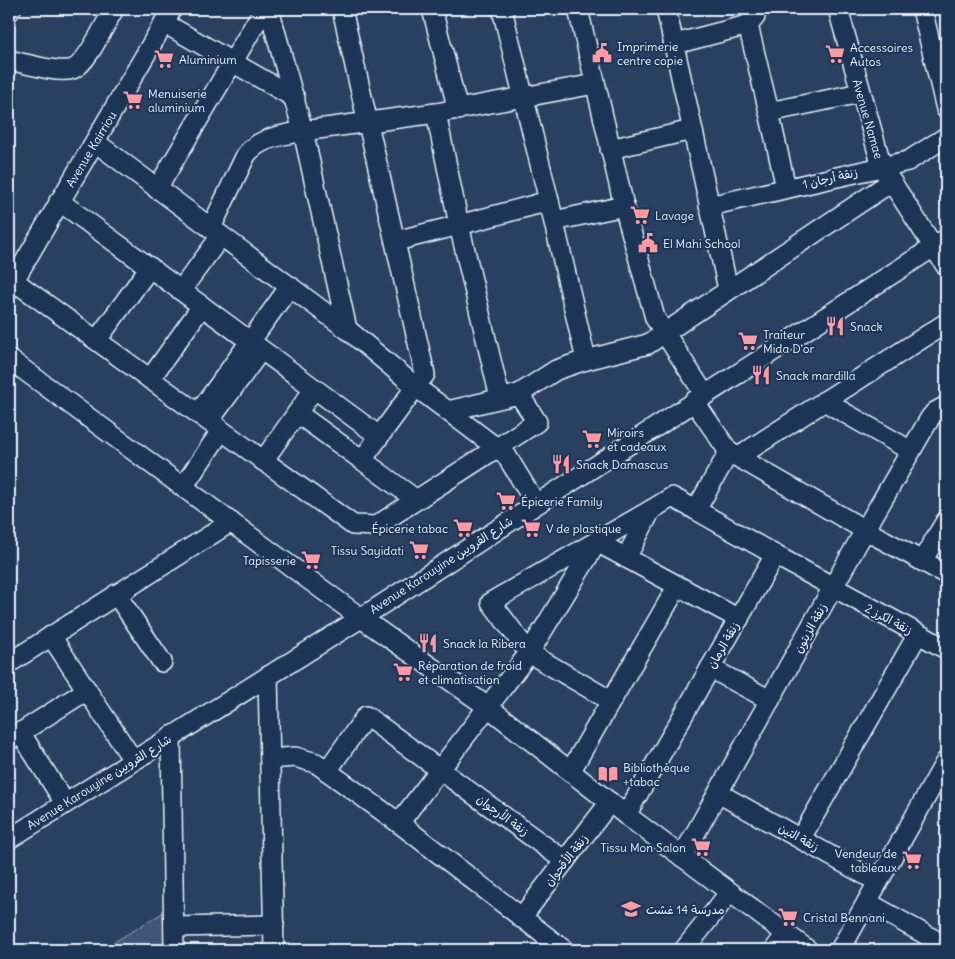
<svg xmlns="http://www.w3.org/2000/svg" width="955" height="959" font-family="Delius,'Playpen Sans Arabic',sans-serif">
<rect width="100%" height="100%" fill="#294061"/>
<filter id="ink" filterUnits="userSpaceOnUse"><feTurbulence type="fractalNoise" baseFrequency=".02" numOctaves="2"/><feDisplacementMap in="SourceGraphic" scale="10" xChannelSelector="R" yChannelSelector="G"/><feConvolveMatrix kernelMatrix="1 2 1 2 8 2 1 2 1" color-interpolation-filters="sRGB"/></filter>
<g filter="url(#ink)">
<!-- green -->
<path fill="#415774" stroke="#94a4b6" d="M164,912L165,950H101Z"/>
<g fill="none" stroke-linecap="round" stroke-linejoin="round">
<defs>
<g id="minor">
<path d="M269,9L303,131L436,113L595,84"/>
<path d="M342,9L425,374L362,460L415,499"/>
<path d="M432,9L458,110"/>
<path d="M502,9L549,201"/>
<path d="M578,9L624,206L655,318L705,395"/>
<path d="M666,9L728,289"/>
<path d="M838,9L882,167L946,266"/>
<path d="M922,9L946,109"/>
<path d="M9,12L11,9"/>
<path d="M164,23L295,98"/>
<path d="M748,25L755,17L753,9"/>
<path d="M675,44L748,25L769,112L860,93"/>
<path d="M9,60C23,63 60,74 73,69C88,63 105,23 114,9"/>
<path d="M769,112L786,188"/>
<path d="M95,142L347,329L416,387L506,455L536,504"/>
<path d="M610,149L692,130"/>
<path d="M157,189L264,9"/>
<path d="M59,201L379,436"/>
<path d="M709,206L908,161L946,137"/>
<path d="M554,221L624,206"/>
<path d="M211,228L246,155C260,137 281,136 303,131L347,329"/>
<path d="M396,241L459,225L436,113"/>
<path d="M14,281L353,525L376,526L537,422L519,394L448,411"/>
<path d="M9,289L172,9"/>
<path d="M181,290L221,236"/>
<path d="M97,340L150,267"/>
<path d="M9,359L361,618L488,707L626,815L808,950"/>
<path d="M586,360L648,344L891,182"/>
<path d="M150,379L202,306"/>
<path d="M500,398L459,225L549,201L586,360L556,370L519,394"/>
<path d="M694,401L729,452L865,530L946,574"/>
<path d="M824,401L911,451"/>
<path d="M297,413L362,460"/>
<path d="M198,414L290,286"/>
<path d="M209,421L261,350"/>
<path d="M738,457L946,323"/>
<path d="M263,461L314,389"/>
<path d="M183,487L221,431"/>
<path d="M775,555L946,649"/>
<path d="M626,558L651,510L672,497L696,510L729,452"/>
<path d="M922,561L946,521"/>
<path d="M116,594L162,662"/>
<path d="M51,636L133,760"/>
<path d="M9,663L231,522"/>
<path d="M710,668L770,700"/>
<path d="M268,676L274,950"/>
<path d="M611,701L529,653L491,602L651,510"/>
<path d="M20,732L65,803"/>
<path d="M171,736L174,950"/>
<path d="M9,740L87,690"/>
<path d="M270,759L295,757L316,763L399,823L564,950"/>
<path d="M327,771L366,716L565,861"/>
<path d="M570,772L677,587"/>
<path d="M718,793L878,882"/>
<path d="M626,815L775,555L696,510"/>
<path d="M399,823L529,653L597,542L739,619"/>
<path d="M801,838L918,634"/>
<path d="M9,839L361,618L946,239"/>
<path d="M682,857L865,530L930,418L935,412L946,406"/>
<path d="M867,902L946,946"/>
<path d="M521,918L610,802"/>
<path d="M174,927L274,925"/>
<path d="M684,950L730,892"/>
<path d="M774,950L786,934"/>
<path d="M840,950L946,761"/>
</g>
</defs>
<!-- minor casing -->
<use href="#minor" stroke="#e8f1f8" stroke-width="22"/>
<!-- minor -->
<use href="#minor" stroke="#1d3557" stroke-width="19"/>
</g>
</g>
<!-- icons -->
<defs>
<symbol id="civic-bare" viewBox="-9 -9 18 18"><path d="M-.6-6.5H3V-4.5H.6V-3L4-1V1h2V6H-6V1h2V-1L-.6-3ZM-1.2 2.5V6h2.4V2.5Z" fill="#ff9aa2" stroke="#1d3557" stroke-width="2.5" paint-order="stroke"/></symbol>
<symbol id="supermarket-bare" viewBox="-9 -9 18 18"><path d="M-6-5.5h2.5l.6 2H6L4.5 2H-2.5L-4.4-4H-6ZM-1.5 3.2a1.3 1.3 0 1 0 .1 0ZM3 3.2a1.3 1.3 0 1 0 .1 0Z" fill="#ff9aa2" stroke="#1d3557" stroke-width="2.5" paint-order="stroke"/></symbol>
<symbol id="restaurant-bare" viewBox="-9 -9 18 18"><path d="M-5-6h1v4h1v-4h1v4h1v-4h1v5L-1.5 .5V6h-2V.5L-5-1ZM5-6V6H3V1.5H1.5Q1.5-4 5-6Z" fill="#ff9aa2" stroke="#1d3557" stroke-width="2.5" paint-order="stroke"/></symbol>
<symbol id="library-bare" viewBox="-9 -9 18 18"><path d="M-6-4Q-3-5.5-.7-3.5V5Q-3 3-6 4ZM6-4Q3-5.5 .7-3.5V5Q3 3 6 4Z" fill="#ff9aa2" stroke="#1d3557" stroke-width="2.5" paint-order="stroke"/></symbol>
<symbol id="school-bare" viewBox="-9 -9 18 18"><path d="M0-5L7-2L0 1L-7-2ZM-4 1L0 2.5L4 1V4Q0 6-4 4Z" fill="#ff9aa2" stroke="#1d3557" stroke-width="2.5" paint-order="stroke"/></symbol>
</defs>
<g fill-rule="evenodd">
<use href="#civic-bare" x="588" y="39" width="28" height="28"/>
<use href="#supermarket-bare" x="821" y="40" width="28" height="28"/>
<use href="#supermarket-bare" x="150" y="45" width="28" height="28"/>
<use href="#supermarket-bare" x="119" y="86" width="28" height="28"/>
<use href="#supermarket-bare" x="626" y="201" width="28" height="28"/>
<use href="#civic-bare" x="634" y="229" width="28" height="28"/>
<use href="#restaurant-bare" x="821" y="312" width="28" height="28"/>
<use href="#supermarket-bare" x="734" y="327" width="28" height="28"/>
<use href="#restaurant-bare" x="747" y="361" width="28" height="28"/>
<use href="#supermarket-bare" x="578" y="425" width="28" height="28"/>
<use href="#restaurant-bare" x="547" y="450" width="28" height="28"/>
<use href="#supermarket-bare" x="492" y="487" width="28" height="28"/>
<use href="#supermarket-bare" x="449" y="514" width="28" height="28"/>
<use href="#supermarket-bare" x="517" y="514" width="28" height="28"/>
<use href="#supermarket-bare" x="405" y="536" width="28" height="28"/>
<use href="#supermarket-bare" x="297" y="546" width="28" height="28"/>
<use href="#restaurant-bare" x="414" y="629" width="28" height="28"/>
<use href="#supermarket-bare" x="389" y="658" width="28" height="28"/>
<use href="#library-bare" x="594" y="760" width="28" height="28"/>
<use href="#supermarket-bare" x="687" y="833" width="28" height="28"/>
<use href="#supermarket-bare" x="898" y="846" width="28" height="28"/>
<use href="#school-bare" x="617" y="895" width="28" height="28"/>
<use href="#supermarket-bare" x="774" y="903" width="28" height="28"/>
</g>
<g text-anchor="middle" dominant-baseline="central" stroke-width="4" stroke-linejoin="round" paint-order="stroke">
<!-- poi labels -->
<g font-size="12" fill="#e8f1f8" stroke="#1d3557" text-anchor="start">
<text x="617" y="46">Imprimerie<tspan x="617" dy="14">centre copie</tspan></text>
<text x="850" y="47">Accessoires<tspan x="850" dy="14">Autos</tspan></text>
<text x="179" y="59">Aluminium</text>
<text x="148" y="93">Menuiserie<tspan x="148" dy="14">aluminium</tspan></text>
<text x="655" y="215">Lavage</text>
<text x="663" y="243">El Mahi School</text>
<text x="850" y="326">Snack</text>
<text x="763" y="334">Traiteur<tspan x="763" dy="14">Mida D'or</tspan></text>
<text x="776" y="375">Snack mardilla</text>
<text x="607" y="432">Miroirs<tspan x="607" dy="14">et cadeaux</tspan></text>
<text x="576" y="464">Snack Damascus</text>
<text x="521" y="501">Épicerie Family</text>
<text x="448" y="528" text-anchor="end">Épicerie tabac</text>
<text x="546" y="528">V de plastique</text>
<text x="404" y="550" text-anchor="end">Tissu Sayidati</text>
<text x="296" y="560" text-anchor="end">Tapisserie</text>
<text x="443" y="643">Snack la Ribera</text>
<text x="418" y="665">Réparation de froid<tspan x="418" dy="14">et climatisation</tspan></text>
<text x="623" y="767">Bibliothèque<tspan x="623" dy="14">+tabac</tspan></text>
<text x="686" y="847" text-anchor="end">Tissu Mon Salon</text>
<text x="897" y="853" text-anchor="end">Vendeur de<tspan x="897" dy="14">tableaux</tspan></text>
<text x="646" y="909">مدرسة 14 غشت</text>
<text x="803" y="917">Cristal Bennani</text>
</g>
<!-- street labels -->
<g font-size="12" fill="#e8f1f8" stroke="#1d3557">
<text transform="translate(868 119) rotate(74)">Avenue Namae</text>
<text transform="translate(91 149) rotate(-59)">Avenue Kairriou</text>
<text transform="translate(830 178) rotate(-13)">زنقة أرجان 1</text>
<text transform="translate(441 565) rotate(-33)">Avenue Karouyine شارع القرويين</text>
<text transform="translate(889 619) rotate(28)">زنقة الكرز 2</text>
<text transform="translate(810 628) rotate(-61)">زنقة الزيتون</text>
<text transform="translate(723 645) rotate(-60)">زنقة الرمان</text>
<text transform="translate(99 782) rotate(-32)">Avenue Karouyine شارع القرويين</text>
<text transform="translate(503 815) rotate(36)">زنقة الأرجوان</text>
<text transform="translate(799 837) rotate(29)">زنقة التين</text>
<text transform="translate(566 860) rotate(-52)">زنقة الأقحوان</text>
</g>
</g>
<!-- margin -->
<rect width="955" height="959" fill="none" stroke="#1d3557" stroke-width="30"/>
<rect x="15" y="15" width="925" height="929" fill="none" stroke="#e8f1f8" stroke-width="2" filter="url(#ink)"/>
</svg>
